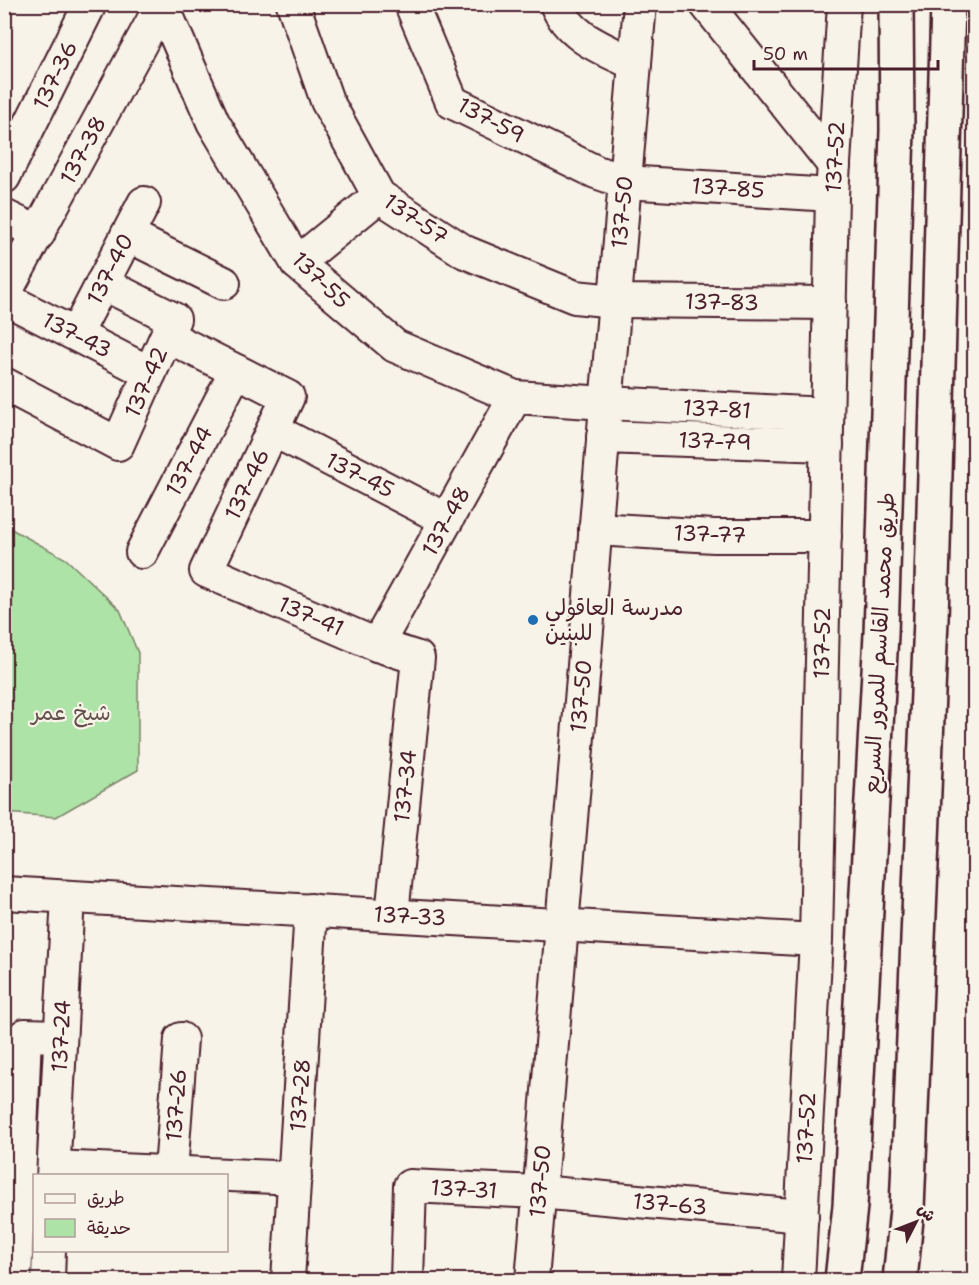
<svg xmlns="http://www.w3.org/2000/svg" width="979" height="1285" font-family="'Shantell Sans','Playpen Sans Arabic',sans-serif">
<rect width="100%" height="100%" fill="#f7f3e8"/>
<filter id="ink" filterUnits="userSpaceOnUse"><feTurbulence type="fractalNoise" baseFrequency=".0167" numOctaves="2"/><feDisplacementMap in="SourceGraphic" scale="12" xChannelSelector="R" yChannelSelector="G"/><feConvolveMatrix kernelMatrix="1 2 1 2 8 2 1 2 1" color-interpolation-filters="sRGB"/></filter>
<g filter="url(#ink)">
<!-- green -->
<path fill="#ade3a6" stroke="#7c8168" stroke-width="1.5" d="M4,525L66,559L120,610L138,653V770L56,817L5,813Z"/>
<g fill="none" stroke-linecap="round" stroke-linejoin="round">
<defs>
<g id="minor">
<path d="M162,4L213,122L297,263L395,346L515,397L606,403L827,414"/>
<path d="M293,4L327,101L379,196L465,252L575,297L615,301L830,303"/>
<path d="M411,4L452,102L596,172L625,182L832,195"/>
<path d="M556,4C570,38 604,49 635,64"/>
<path d="M706,4L834,165"/>
<path d="M4,177L90,4"/>
<path d="M4,216L39,233"/>
<path d="M127,235L224,283"/>
<path d="M297,263L379,196"/>
<path d="M4,295L162,4"/>
<path d="M4,298L150,373"/>
<path d="M76,334L144,203"/>
<path d="M167,336L288,397L206,571L377,645L418,658L392,915"/>
<path d="M4,384L118,444L174,319L102,283"/>
<path d="M273,430L447,520"/>
<path d="M603,437L827,445"/>
<path d="M595,529L714,536H825"/>
<path d="M142,552L236,371"/>
<path d="M377,645L515,397"/>
<path d="M4,893L816,940"/>
<path d="M54,1167L295,1178"/>
<path d="M171,1171L181,1039"/>
<path d="M53,1176L68,897"/>
<path d="M15,1280L25,1035L60,1036"/>
<path d="M48,1280L49,1250"/>
<path d="M288,1280L311,910"/>
<path d="M407,1280L410,1186L539,1192L802,1216"/>
<path d="M532,1280L640,4"/>
<path d="M798,1280L816,940L832,195L844,4"/>
</g>
<g id="highway">
<path d="M842,1280L850,1206L881,634L897,130L896,4"/>
<path d="M900,1280L907,1209L931,619L948,4"/>
</g>
</defs>
<!-- minor casing -->
<use href="#minor" stroke="#4a1f2b" stroke-width="36"/>
<!-- highway casing -->
<use href="#highway" stroke="#4a1f2b" stroke-width="38"/>
<!-- minor -->
<use href="#minor" stroke="#f7f3e8" stroke-width="32"/>
<!-- highway -->
<use href="#highway" stroke="#f7f3e8" stroke-width="33"/>
</g>
</g>
<!-- markers -->
<circle fill="#1f6fb2" stroke="#f7f3e8" stroke-width="2" cx="533" cy="620" r="6"/>
<g text-anchor="middle" dominant-baseline="central" stroke-width="4.5" stroke-linejoin="round" paint-order="stroke">
<!-- street labels -->
<g font-size="22" fill="#4a1f2b" stroke="#f7f3e8">
<text transform="translate(55 75) rotate(-64)">137-36</text>
<text transform="translate(491 120) rotate(28)">137-59</text>
<text transform="translate(83 150) rotate(-62)">137-38</text>
<text transform="translate(835 157) rotate(-87)">137-52</text>
<text transform="translate(728 188) rotate(4)">137-85</text>
<text transform="translate(622 212) rotate(-85)">137-50</text>
<text transform="translate(416 219) rotate(34)">137-57</text>
<text transform="translate(110 269) rotate(-63)">137-40</text>
<text transform="translate(321 280) rotate(44)">137-55</text>
<text transform="translate(722 302) rotate(1)">137-83</text>
<text transform="translate(77 335) rotate(27)">137-43</text>
<text transform="translate(146 382) rotate(-66)">137-42</text>
<text transform="translate(717 409) rotate(3)">137-81</text>
<text transform="translate(715 441) rotate(2)">137-79</text>
<text transform="translate(189 461) rotate(-62)">137-44</text>
<text transform="translate(360 475) rotate(27)">137-45</text>
<text transform="translate(247 484) rotate(-65)">137-46</text>
<text transform="translate(446 521) rotate(-61)">137-48</text>
<text transform="translate(710 534) rotate(2)">137-77</text>
<text transform="translate(311 616) rotate(23)">137-41</text>
<text transform="translate(822 643) rotate(-89)">137-52</text>
<text transform="translate(879 643) rotate(-87)">طريق محمد القاسم للمرور السريع</text>
<text transform="translate(581 696) rotate(-85)">137-50</text>
<text transform="translate(405 786) rotate(-84)">137-34</text>
<text transform="translate(410 916) rotate(3)">137-33</text>
<text transform="translate(61 1036) rotate(-87)">137-24</text>
<text transform="translate(300 1095) rotate(-86)">137-28</text>
<text transform="translate(176 1105) rotate(-86)">137-26</text>
<text transform="translate(806 1128) rotate(-87)">137-52</text>
<text transform="translate(540 1181) rotate(-85)">137-50</text>
<text transform="translate(464 1189) rotate(3)">137-31</text>
<text transform="translate(670 1204) rotate(5)">137-63</text>
</g>
<!-- poi labels -->
<g font-size="22" fill="#4a1f2b" stroke="#f7f3e8" text-anchor="start">
<text x="545" y="607">مدرسة العاقولي<tspan x="545" dy="25">للبنين</tspan></text>
</g>
<!-- park labels -->
<g font-size="22" fill="#63504a" stroke="#f7f3e8">
<text x="71" y="712">شيخ عمر</text>
</g>
</g>
<!-- margin -->
<rect width="979" height="1285" fill="none" stroke="#f7f3e8" stroke-width="24"/>
<rect x="12" y="12" width="955" height="1261" fill="none" stroke="#4a1f2b" stroke-width="2" filter="url(#ink)"/>
<!-- legend -->
<rect x="33" y="1174" width="195" height="78" fill="#f7f3e8" stroke="#b29e9c" stroke-width="1.5"/>
<rect x="45" y="1194" width="30" height="9" fill="#f7f3e8" stroke="#b29e9c" stroke-width="1.5"/>
<text x="87" y="1204" font-size="18" fill="#4a1f2b">طريق</text>
<rect x="45" y="1219" width="30" height="18" fill="#ade3a6" stroke="#b29e9c" stroke-width="1.5"/>
<text x="87" y="1234" font-size="18" fill="#4a1f2b">حديقة</text>
<!-- north arrow -->
<g transform="translate(916 1222) rotate(48)" stroke="#f7f3e8" stroke-width="4.5" paint-order="stroke">
<path d="M0-4.5L10 22L0 15L-10 22Z" fill="#4a1f2b"/>
<text y="-9" font-size="16" font-weight="bold" text-anchor="middle" fill="#4a1f2b">ش</text>
</g>
<!-- scale -->
<path d="M754 60v9h184v-9" fill="none" stroke="#4a1f2b" stroke-width="3"/>
<text x="763" y="60" font-size="18" fill="#4a1f2b" stroke="#f7f3e8" stroke-width="4.5" paint-order="stroke">50 m</text>
</svg>
